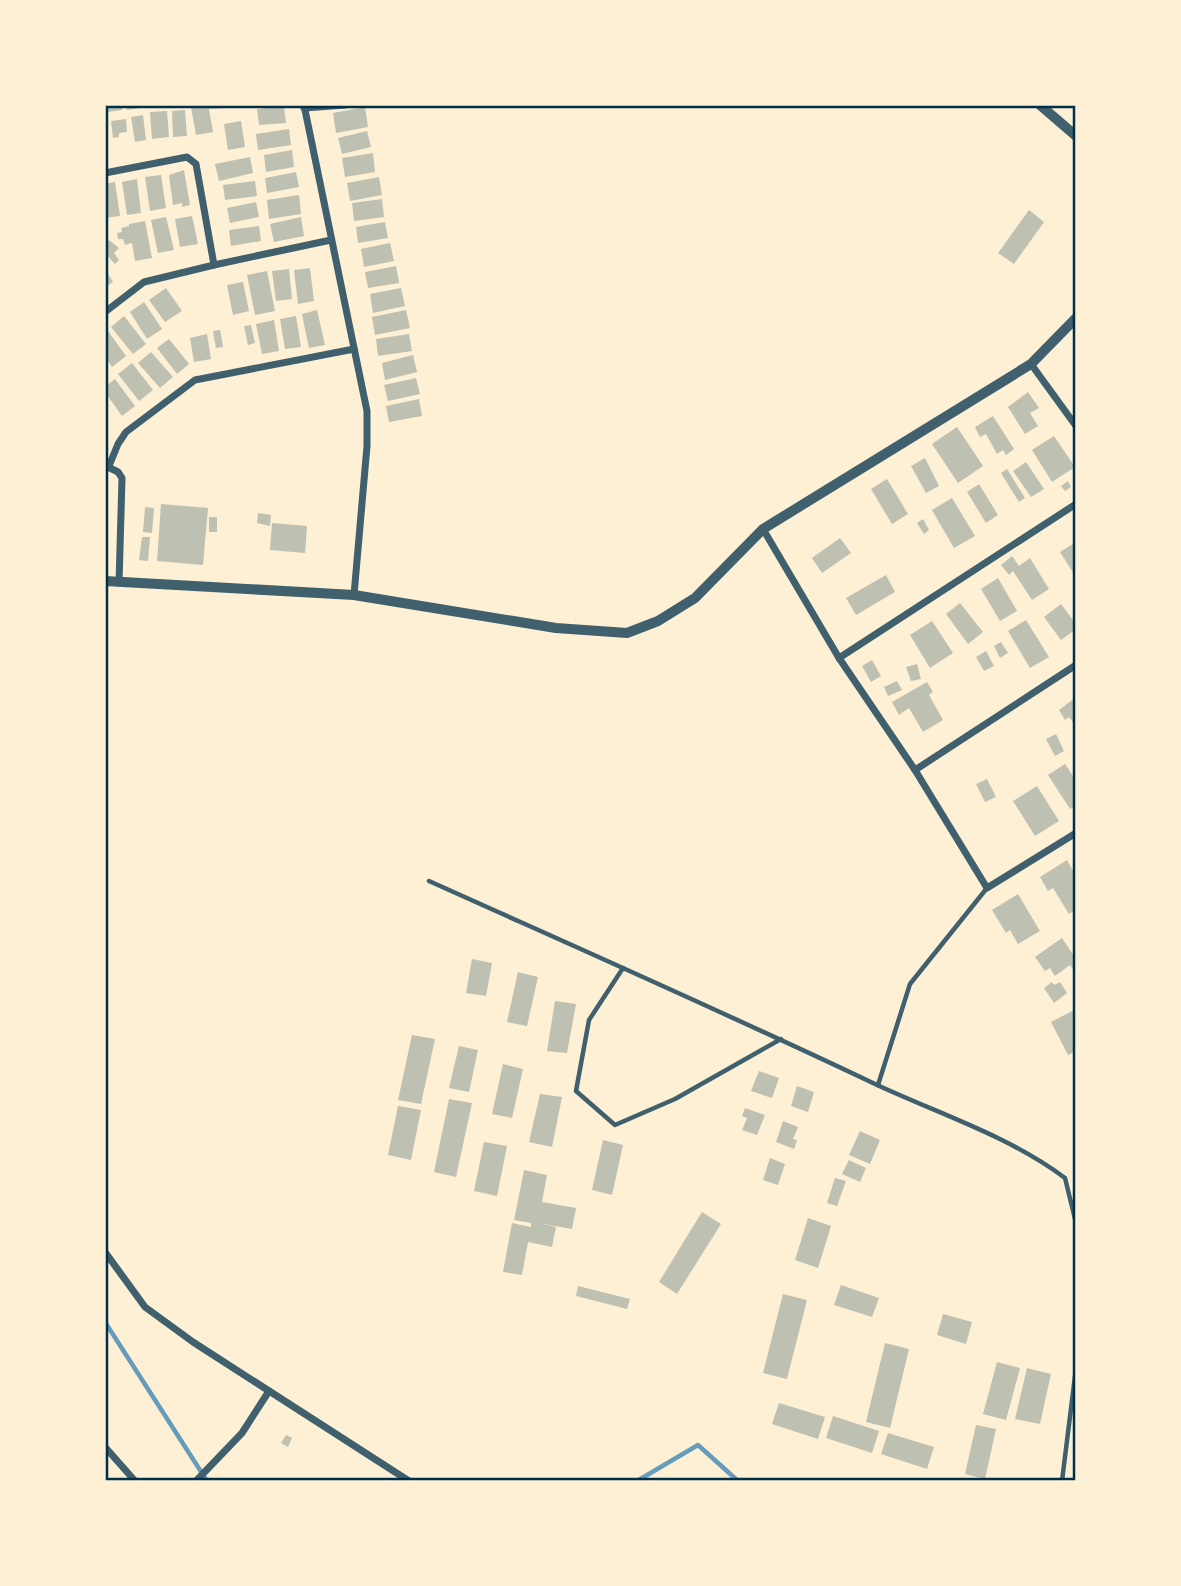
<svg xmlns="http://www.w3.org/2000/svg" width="1181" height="1586" font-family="Poppins,sans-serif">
<rect width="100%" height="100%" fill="#fdf0d5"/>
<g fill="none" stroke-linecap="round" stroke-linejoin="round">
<!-- stream -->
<g stroke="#669bbc" stroke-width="4.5">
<path d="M105,1322L207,1481"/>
<path d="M637,1481L698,1445L738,1481"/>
</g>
</g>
<!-- building -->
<g fill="#bec0b2">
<path d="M107,105H122V110L108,112Z"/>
<path d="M127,105H140V108L127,110Z"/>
<path d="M201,105H224V108L209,109L213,132L196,135L191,107Z"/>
<path d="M284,106L286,123L259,125L257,109Z"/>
<path d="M365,107L368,127L336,133L333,113Z"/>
<path d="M185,110L187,136L173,137L172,111Z"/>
<path d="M167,111L169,137L152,139L150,112Z"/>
<path d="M143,115L146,140L135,142L131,117Z"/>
<path d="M126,119L127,132L119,133V137L113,138L111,121Z"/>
<path d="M241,121L245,147L228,150L224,124Z"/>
<path d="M289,129L291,145L258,150L256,134Z"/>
<path d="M367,131L371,147L342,154L338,138Z"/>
<path d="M292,150L294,167L266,172L264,155Z"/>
<path d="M373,153L375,172L345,177L342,158Z"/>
<path d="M250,157L253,173L219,181L215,164Z"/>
<path d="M184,170L190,205L182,207V203L173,205L169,175Z"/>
<path d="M296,172L299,187L267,193L265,178Z"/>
<path d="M161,175L166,208L150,211L145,177Z"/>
<path d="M379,177L382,195L350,201L347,183Z"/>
<path d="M137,179L141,213L127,215L122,182Z"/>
<path d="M255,181L257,196L225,200L223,185Z"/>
<path d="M115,182L120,216L105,218V184Z"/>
<path d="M299,195L301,214L269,219L267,200Z"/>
<path d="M382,199L384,217L354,221L352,203Z"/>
<path d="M256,202L259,217L230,223L227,208Z"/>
<path d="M1029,210L1044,222L1014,264L998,253Z"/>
<path d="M192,216L198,244L180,247L175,219Z"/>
<path d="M166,217L174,250L158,253L151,220Z"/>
<path d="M301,217L304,236L274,242L270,224Z"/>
<path d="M145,221L152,258L135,261L132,243L125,245L123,239H118L117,233L122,232L121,228L129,226V224Z"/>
<path d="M385,222L388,238L358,243L356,227Z"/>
<path d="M259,226L261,241L231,246L229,230Z"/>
<path d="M109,240L119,248L114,253L119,260L115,264L105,253V245Z"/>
<path d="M390,243L394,261L364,267L361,249Z"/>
<path d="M396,266L399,283L368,288L365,272Z"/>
<path d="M310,268L314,301L298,304L294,270Z"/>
<path d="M105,269L113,282L105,287Z"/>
<path d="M289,269L292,299L276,301L272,271Z"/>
<path d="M267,271L275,311L255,315L247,275Z"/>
<path d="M243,282L249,311L233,315L227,285Z"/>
<path d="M166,288L182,311L165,322L149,300Z"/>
<path d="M401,288L405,306L373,313L370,294Z"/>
<path d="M144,302L162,329L147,339L130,312Z"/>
<path d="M317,310L325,345L309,348L302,314Z"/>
<path d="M406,310L410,328L375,335L372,317Z"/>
<path d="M124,316L146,344L133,354L111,327Z"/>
<path d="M296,316L301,347L285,349L280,319Z"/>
<path d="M274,320L279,351L262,354L256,324Z"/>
<path d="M251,325L255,343L248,345L244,326Z"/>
<path d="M105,327L126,356L112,367L105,357Z"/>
<path d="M220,330L223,347L216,348L213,331Z"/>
<path d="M207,334L211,359L194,362L190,338Z"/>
<path d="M409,334L412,351L378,356L376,339Z"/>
<path d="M169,339L189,364L177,374L157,348Z"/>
<path d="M151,352L173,377L160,388L138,363Z"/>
<path d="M413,355L417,372L385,380L382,363Z"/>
<path d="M132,363L153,390L139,401L118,374Z"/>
<path d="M416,378L420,394L388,401L384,385Z"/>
<path d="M115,379L135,406L122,416L105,392V387Z"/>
<path d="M1028,392L1039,408L1030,413L1038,426L1025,434L1008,407Z"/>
<path d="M419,399L422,416L389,422L386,406Z"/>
<path d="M993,416L1014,449L1006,455L1003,450L997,454L986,434L980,437L975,427Z"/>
<path d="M957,427L983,466L958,483L932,444Z"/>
<path d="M1054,436L1075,467L1052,482L1032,450Z"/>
<path d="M925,458L939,486L926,493L911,466Z"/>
<path d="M1026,462L1044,489L1031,497L1013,471Z"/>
<path d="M1007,469L1025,498L1019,502L1001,473Z"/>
<path d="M887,479L908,514L892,524L871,489Z"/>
<path d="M1068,481L1071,487L1065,491L1061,486Z"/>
<path d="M979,484L998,515L986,523L967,492Z"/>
<path d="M952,498L975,536L954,548L932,510Z"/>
<path d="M161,504L208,508L203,565L157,561Z"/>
<path d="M145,507L154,508L152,533L143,532Z"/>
<path d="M258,513L271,515L270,526L257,523Z"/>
<rect x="209" y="517" width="8" height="15"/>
<path d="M923,519L929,530L924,534L917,523Z"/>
<path d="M272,523L307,526L305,553L270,550Z"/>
<path d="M142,537H150L148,561L139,560Z"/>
<path d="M840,538L851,553L822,573L812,558Z"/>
<path d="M1076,542V577L1060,552Z"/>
<path d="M1012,556L1019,566L1030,558L1049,589L1032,600L1013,571L1009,575L1001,565Z"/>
<path d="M886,575L895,592L856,615L846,598Z"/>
<path d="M998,578L1017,611L1000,621L981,589Z"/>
<path d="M960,603L983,632L968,644L946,614Z"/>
<path d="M1061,604L1076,624V629L1061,640L1044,617Z"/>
<path d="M1026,620L1049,657L1030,668L1008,631Z"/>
<path d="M932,621L953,653L930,668L910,635Z"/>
<path d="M1001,642L1008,653L1000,658L994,646Z"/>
<path d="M986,651L994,666L984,671L976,657Z"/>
<path d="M872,660L881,676L871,682L862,666Z"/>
<path d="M917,664L921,679L911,681L906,667Z"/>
<path d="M897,681L902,690L888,696L884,687Z"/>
<path d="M927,682L933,692L929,695L943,720L923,732L909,708L899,715L892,702Z"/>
<path d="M1076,697V723L1074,724L1069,717L1065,720L1059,710Z"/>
<path d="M1056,734L1064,751L1055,756L1046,739Z"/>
<path d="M1065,764L1073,776L1076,774V805L1070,809L1048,775Z"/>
<path d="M987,779L996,797L985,802L976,784Z"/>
<path d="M1037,786L1059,821L1035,836L1013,801Z"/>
<path d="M1067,860L1076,876V909L1069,914L1053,888L1048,891L1040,877Z"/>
<path d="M1018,894L1040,931L1018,944L1010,930L1006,933L992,910Z"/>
<path d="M1062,938L1076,959V974L1070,965L1055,976L1050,968L1045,971L1035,957Z"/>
<path d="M472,959L492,963L486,996L466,993Z"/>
<path d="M518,972L538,977L527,1026L507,1022Z"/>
<path d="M1052,982L1054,985L1060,982L1067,993L1054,1003L1044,988Z"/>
<path d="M555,1001L576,1004L567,1053L547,1051Z"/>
<path d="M1076,1009V1051L1068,1055L1051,1022Z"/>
<path d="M412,1035L435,1039L421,1104L398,1100Z"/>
<path d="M459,1046L478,1050L469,1092L449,1088Z"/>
<path d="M503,1064L523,1069L512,1118L492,1114Z"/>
<path d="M759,1071L779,1078L772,1098L751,1091Z"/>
<path d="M797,1086L814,1092L808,1112L791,1106Z"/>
<path d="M540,1094L562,1097L552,1147L529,1142Z"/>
<path d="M449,1099L472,1103L456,1177L434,1172Z"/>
<path d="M398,1106L421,1110L411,1160L388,1155Z"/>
<path d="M745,1108L765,1115L757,1135L742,1130L747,1118L742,1116Z"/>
<path d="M783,1121L798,1127L793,1139L797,1140L794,1149L776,1142Z"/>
<path d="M860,1131L880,1140L870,1164L849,1155Z"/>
<path d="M603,1140L623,1145L612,1195L592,1190Z"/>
<path d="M484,1142L507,1146L497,1196L474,1191Z"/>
<path d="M770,1158L785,1164L778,1185L763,1180Z"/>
<path d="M849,1160L866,1168L860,1182L842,1174Z"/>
<path d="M524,1170L547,1175L542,1202L576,1208L572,1229L538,1223L556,1227L552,1247L528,1242L522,1275L503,1272L512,1223L531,1227V1223L514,1220Z"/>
<path d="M835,1178L846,1181L837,1206L827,1203Z"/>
<path d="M702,1212L721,1224L677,1294L659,1282Z"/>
<path d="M808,1218L831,1226L818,1268L795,1260Z"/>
<path d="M841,1285L879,1298L872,1317L834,1305Z"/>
<path d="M578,1286L630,1299L627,1309L576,1296Z"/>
<path d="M783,1294L807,1300L787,1379L763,1373Z"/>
<path d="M943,1314L972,1322L966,1344L937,1335Z"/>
<path d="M885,1343L909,1349L890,1428L866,1422Z"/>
<path d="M997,1362L1020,1368L1006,1420L983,1414Z"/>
<path d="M1027,1368L1051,1374L1040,1424L1015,1419Z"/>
<path d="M779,1403L825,1417L818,1439L772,1424Z"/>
<path d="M833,1416L879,1431L872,1453L826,1438Z"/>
<path d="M976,1425L996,1429L985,1479L965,1474Z"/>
<path d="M888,1433L934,1447L927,1469L881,1454Z"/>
<path d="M286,1435L292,1438L288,1447L281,1443Z"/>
</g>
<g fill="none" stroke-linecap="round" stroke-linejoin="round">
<!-- service -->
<g stroke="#3f606c" stroke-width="4.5">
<path d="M429,881C578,948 728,1014 875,1084C939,1114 1009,1136 1065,1178L1076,1223"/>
<path d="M623,968L589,1020L576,1091L615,1125L675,1099L781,1039"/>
<path d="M878,1085L910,984L987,888"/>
<path d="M1062,1481L1076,1368"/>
</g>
<!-- minor -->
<g stroke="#3f606c" stroke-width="7">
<path d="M304,105L367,411V446L354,595"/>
<path d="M304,108L346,105"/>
<path d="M105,173L187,157L196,164L214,265L144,282L105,312"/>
<path d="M214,265L331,240"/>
<path d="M1031,364L1076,426"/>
<path d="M106,466L118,472L122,478L119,583"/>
<path d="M109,466L118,444L126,432L195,380L354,349"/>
<path d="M1076,504L839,658L915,770L987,888L1076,833"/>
<path d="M763,529L839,658"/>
<path d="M915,770L1076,665"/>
<path d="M105,1252L145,1307L193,1342L409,1481"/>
<path d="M105,1447L135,1481"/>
<path d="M196,1481L242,1433L269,1391"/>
</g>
<!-- tertiary -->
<g stroke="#3f606c" stroke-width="10">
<path d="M1040,105L1076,136"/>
<path d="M105,581L354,595L556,628L627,633L658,621L695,598L763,529L1031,364L1076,318"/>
</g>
</g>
<!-- border -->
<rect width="1181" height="1586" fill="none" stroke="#fdf0d5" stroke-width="214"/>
<rect x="107" y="107" width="967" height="1372" fill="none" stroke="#003049" stroke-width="2.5"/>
</svg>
